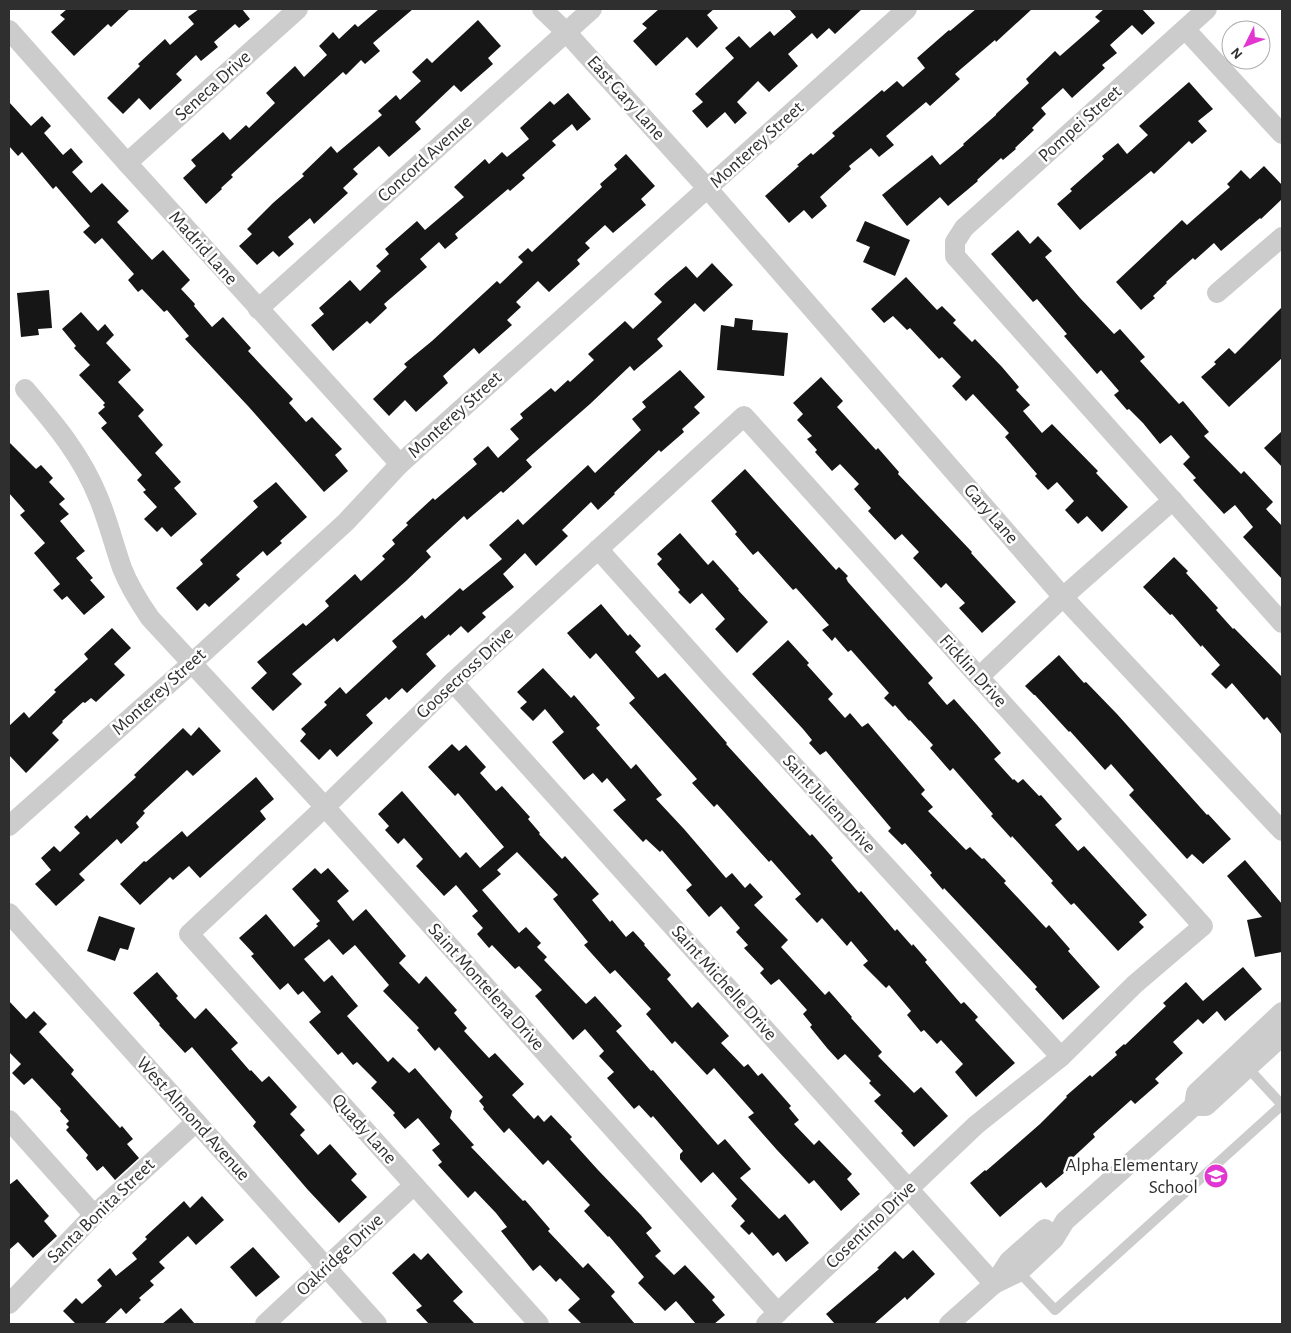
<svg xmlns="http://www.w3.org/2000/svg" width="1291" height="1333" font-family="'Alegreya Sans',sans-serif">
<rect width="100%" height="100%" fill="#fff"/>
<!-- building -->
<g fill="#161616">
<path d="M67,9H130L111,27L108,24L74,56L51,32L65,19L60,15Z"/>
<path d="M199,9H242L250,19L239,28L235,24L214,42L218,47L201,61L196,55L176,74L182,80L150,110L139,98L123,114L107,98L140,66L138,64L165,39L170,45L194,24L188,17Z"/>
<path d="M379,9H413L373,43L380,51L365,64L361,60L346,75L343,72L231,175L233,177L221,188L222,189L206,204L183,178L196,166L191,160L223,132L230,140L246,125L249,128L275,103L266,93L295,66L304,77L327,55L319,46L333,32L339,39L355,24L358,27Z"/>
<path d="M659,9H714L707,15L718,28L697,48L687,37L656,66L633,41L647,28L642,24Z"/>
<path d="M789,9H862L835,34L829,28L817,39L812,33L788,54L798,66L769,92L758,81L737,102L747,113L735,124L725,112L707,128L692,111L703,102L695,94L734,58L725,48L739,36L750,48L770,31L774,36L796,17Z"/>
<path d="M976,9H1032L996,42L995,40L955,74L960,79L930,106L926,102L886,136L894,145L879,157L871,148L849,166L851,169L820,197L827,206L812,219L804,210L789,223L765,196L799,166L797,165L811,153L813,155L835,136L832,133L882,90L884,92L897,81L903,87L925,68L917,58L949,30L950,31Z"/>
<path d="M1104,9H1142L1155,23L1142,35L1132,25L1110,45L1117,53L1102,65L1105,68L1072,98L1063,88L1041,108L1046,114L1032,128L1034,130L1015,148L1016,149L1003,160L1001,158L977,180L978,181L948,206L940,197L907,226L882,195L932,155L940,165L964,145L963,144L996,115V114L1029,83L1026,79L1055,51L1060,56L1100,21L1095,17Z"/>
<path d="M478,20L501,46L488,58L493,64L461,92L454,85L415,122L421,129L389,157L379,146L353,169L358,174L343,188L348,193L314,224L310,218L288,237L294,244L279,257L273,251L257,265L239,246L252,234L247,229L273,203L304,176L302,174L331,146L337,153L382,115L378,111L396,95L400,100L421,81L412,72L427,58L432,63Z"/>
<path d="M1189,82L1213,109L1198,121L1207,131L1192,144L1189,141L1154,174L1151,171L1080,230L1057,204L1072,191L1070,189L1104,159L1102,156L1118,143L1127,154L1148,135L1139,126Z"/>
<path d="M568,93L591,119L577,131L572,124L552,141L556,145L522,175L525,178L510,191L508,189L455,234L458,238L445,249L439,242L420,259L427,267L384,304L387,308L370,324L367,321L333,351L311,325L324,314L319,308L350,280L360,291L381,271L376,266L389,254L385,249L417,221L425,230L464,197L454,187L485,159L489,164L502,152L507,157L529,139L520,128L550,101L554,105Z"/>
<path d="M9,102L31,126L42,116L51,126L44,133L63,155L71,148L83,162L72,172L91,193L102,183L129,211L117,222L152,260L163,250L190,280L181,289L195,304L194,306L212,327L223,317L251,348L248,351L293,399L289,403L306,422L312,417L342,449L335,455L348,471L324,492L248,406L185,339L189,336L167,310L164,312L142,289L138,292L128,280L134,274L102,238L95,244L83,232L90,226L56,186L53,189L22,152L18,156L9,146Z"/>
<path d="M626,154L655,186L641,199L646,205L613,233L605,225L585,243L590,248L577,260L580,264L549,292L538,281L516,302L521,307L507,320L512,325L479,354L474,348L443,376L448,383L416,412L405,400L389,416L373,399L407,367L404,364L432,341L497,281L500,284L523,262L518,257L528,248L532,252L602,187L600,184L617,169L614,165Z"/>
<path d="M1264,166L1282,185V199L1261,219L1260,218L1221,251L1214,243L1195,260L1193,258L1166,282L1167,283L1153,296L1155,298L1141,310L1116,282L1182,220L1187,225L1230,187L1227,184L1241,170L1250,179Z"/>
<path d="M865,221L910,240L895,276L863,262L870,247L856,241Z"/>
<path d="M1018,230L1030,244L1038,236L1052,251L1045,257L1080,298L1114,334L1120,329L1145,357L1140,361L1179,404L1183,401L1209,432L1204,436L1241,474L1244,471L1273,502L1266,509L1282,526V579L1243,537L1253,527L1235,505L1224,514L1193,480L1196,478L1183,464L1190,457L1171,435L1160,444L1143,423L1129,409L1127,410L1114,395L1119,391L1101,370L1097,374L1064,336L1067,334L1037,299L1033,302L991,254Z"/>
<path d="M712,263L733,285L704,312L695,303L657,339L663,346L634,371L630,366L590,404L526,460L532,467L503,493L501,491L467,520L464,516L426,551L431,557L406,581L337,642L334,638L292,674L302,684L273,711L251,688L267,673L257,662L303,623L306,626L329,606L325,601L355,574L361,581L385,559L382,556L395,544L392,540L408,525L406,523L433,498L435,500L477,464L473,459L488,446L498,458L519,439L510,429L523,418L520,414L551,388L555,392L568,380L570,382L594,360L588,354L625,321L633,329L662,302L654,294L667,282L686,266L697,278Z"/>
<path d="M906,277L937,310L942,306L956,320L953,323L972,342L975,339L1002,367L1019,387L1016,390L1030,405L1023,411L1042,433L1052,424L1098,471L1096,473L1128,507L1102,532L1087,516L1078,524L1065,510L1074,501L1057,482L1048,490L1035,476L1037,474L1005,437L1009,433L973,394L966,401L952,386L961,377L942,357L939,359L910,328L907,330L893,316L884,323L871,309Z"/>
<path d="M49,290L52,328L38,329L39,335L21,337L17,293Z"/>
<path d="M1282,307V358L1229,407L1201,377L1216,364L1214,362L1229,348L1235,354Z"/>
<path d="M81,312L98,331L105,324L114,335L106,343L131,370L118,382L144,410L138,416L163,445L155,453L181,482L174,488L197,514L171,537L162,527L157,532L144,519L157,507L143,492L146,490L137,480L142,475L101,428L107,423L98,413L105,407L103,405L105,403L79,375L90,365L74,348L76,346L62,329Z"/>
<path d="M735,318L753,320L752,330L788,333L784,376L717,370L721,325L734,327Z"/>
<path d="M680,370L705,397L694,407L700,413L682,429L684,432L661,452L659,450L614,493L615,494L598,510L591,502L562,530L568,536L536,566L525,553L503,574L514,587L482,613L486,617L468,633L461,626L450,636L449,634L426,654L436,666L407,693L402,688L389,700L386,697L366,715L373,723L337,757L330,749L319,760L300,741L306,734L301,729L327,705L324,702L340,687L346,694L397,647L392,641L422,615L425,619L460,588L463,591L502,559L489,545L518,519L523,525L588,465L595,473L641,430L632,419L646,407L642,402Z"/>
<path d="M821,377L843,401L837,407L876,450L878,448L899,472L898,474L972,552L971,553L1016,602L982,633L959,608L965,603L946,583L941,588L913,558L919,552L902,534L895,540L868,511L871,508L854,489L859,484L840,464L832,471L815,452L817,450L807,439L812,436L797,420L803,414L793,403Z"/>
<path d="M1282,431V467L1264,448Z"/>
<path d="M9,442L36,469L41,465L53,478L49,482L65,499L59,504L69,514L60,521L85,551L76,558L93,578L90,580L105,597L84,615L67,596L62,600L53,590L60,584L34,553L45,543L20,515L25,511L9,493Z"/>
<path d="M745,469L836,570L839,567L848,576L846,578L848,582L933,678L928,683L947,705L954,699L977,725L1001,753L994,759L1013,780L1014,779L1018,783L1023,779L1039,796L1041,795L1062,819L1055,825L1078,851L1084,846L1147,915L1139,922L1144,927L1118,951L1074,903L1071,905L1051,883L1053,881L1023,848L1012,836L1011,838L991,816L993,814L953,768L950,771L930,748L933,745L910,720L909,721L895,705L893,707L884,698L889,693L851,650L848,652L835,637L832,641L822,630L829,625L796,588L793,590L758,551L753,555L735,534L737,532L711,501Z"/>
<path d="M276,482L307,517L280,541L282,543L267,556L263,551L236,575L240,579L209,607L205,603L197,611L176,588L203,564L200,560L258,507L253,501Z"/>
<path d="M680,533L708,565L713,560L739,589L738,590L768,622L737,653L715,629L725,619L702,593L690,604L678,592L680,590L657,564L662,559L657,554Z"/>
<path d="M1174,557L1188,571L1186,573L1218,608L1216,610L1233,629L1234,628L1282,677V735L1267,717L1264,720L1232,683L1226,689L1211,674L1220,665L1202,645L1201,647L1172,614L1170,615L1143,587Z"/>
<path d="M601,604L628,636L630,634L641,646L635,652L658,678L665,673L727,743L726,744L810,836L812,834L833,858L831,860L859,893L861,891L895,931L897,929L912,946L913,944L927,960L925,962L961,1004L964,1002L978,1017L975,1020L1015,1063L976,1097L955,1072L963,1064L941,1040L937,1044L924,1030L921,1032L907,1015L911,1011L889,985L886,988L863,965L868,961L851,941L847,946L822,918L817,923L795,899L801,894L771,860L769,862L717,804L714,807L692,783L697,779L629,703L635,698L596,653L590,659L567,633Z"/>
<path d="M112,628L131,648L114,664L125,675L96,702L91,698L85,703L83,702L62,721L63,722L52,733L59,740L26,773L9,755V726L24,712L29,718L56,692L54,690L88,659L84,654Z"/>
<path d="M788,640L809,663L807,665L833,694L828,699L845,718L850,713L862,727L868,723L925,790L921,794L933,807L928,811L966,850L970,847L982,859L984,858L1006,881L1004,883L1046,928L1049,925L1070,949L1068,951L1100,987L1063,1020L1035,989L1037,987L1008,956L944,888L943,890L930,875L932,873L905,843L902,845L888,831L891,828L826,751L820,755L809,743L812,740L803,729L752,674Z"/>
<path d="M1059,655L1084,683L1086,682L1117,714L1207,815L1208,814L1231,839L1203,864L1192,854L1187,859L1129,795L1134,790L1111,764L1105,770L1070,731L1069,732L1035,695H1034L1025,686Z"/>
<path d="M543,668L571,698L574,695L600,725L596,728L631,769L636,764L662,795L656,799L684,829L726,878L732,873L745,888L750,883L763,897L754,905L788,940L781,947L825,995L829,991L852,1017L851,1018L882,1052L878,1056L914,1093L921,1087L948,1116L914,1147L901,1133L903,1131L874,1101L881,1095L869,1083L871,1081L845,1054L838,1060L827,1048L810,1027L812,1025L803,1014L807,1010L779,979L771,985L760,973L764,969L744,948L748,945L736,932L740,928L721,906L709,917L686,890L692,885L662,850L660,852L646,839L643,842L613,810L626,800L607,778L602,783L593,773L584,780L552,742L564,732L545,709L533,721L520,708L527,702L517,692Z"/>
<path d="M199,727L221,751L193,776L187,770L143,811L145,813L136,823L139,827L121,844L117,839L79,874L85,880L56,906L35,884L51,870L41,858L54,846L60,852L80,833L74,827L87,815L90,819L136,777L134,775L183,728L191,736Z"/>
<path d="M452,744L459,751L466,745L486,767L480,773L496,791L502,786L530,817L528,819L540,833L539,834L562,859L565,856L599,894L592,900L610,922L612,920L626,937L633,931L645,944L644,945L671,975L667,979L692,1008L698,1002L729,1036L721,1043L744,1067L748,1064L758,1076L762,1073L791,1106L789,1108L799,1120L794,1124L814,1145L819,1140L852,1174L847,1179L860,1194L841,1211L814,1180L809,1184L777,1150L748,1117L754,1113L714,1068L707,1075L675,1041L672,1044L646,1014L651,1009L615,970L610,974L584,945L588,942L553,899L558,895L517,852L497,870L501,874L482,890L519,933L526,927L541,943L537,947L547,957L544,960L586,1004L595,996L622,1026L616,1031L651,1071L653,1070L718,1145L725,1139L751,1169L740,1178L779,1219L785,1214L809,1243L786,1262L778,1252L773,1256L752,1232L749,1235L740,1226L745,1221L731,1206L737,1199L713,1172L701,1183L680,1159V1154L683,1151L653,1116L651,1118L639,1105L634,1109L607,1078L614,1072L599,1056L604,1051L585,1029L573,1040L535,996L542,990L519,966L515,969L492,945L489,948L477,934L483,928L472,916L478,911L456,885L444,896L416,866L423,859L404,838L398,844L385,830L389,826L378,814L402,791L460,858L466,852L480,868L504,847L458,793L455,796L428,767Z"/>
<path d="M256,777L274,799L260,811L266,819L200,878L189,866L173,880L170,877L140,905L120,884L144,861L146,862L182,831L187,837Z"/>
<path d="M1245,860L1282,904V952L1255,957L1247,920L1262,917L1227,876Z"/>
<path d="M315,868L321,874L328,868L349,891L337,901L353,921L366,909L406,956L399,963L419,984L426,976L457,1010L454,1013L467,1028L464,1031L489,1058L495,1053L524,1084L512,1095L534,1119L538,1115L544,1122L551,1115L572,1137L570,1139L598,1170L641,1215L652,1228L646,1233L661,1251L655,1256L674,1275L685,1265L715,1297L712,1300L725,1315L714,1324H696L676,1301L665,1311L638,1283L644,1277L609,1236L608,1237L584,1211L590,1205L548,1160L543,1165L509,1128L504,1133L483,1109L484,1107L479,1101L483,1097L439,1047L435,1051L417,1030L419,1028L383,991L389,985L355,945L343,955L329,939L304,959L324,982L332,975L358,1006L347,1016L388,1062L393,1057L409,1073L415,1068L452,1111L450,1118L474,1145L471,1147L523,1201L525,1200L550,1229L548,1231L583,1268L588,1263L615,1292L611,1296L635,1324H582L568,1310L580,1299L560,1278L556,1282L540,1265L533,1271L501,1231L507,1227L496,1213L475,1191L468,1198L438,1165L442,1162L432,1150L440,1144L418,1118L405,1129L393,1115L395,1113L371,1088L377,1082L357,1062L353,1065L342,1052L338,1055L309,1022L321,1012L303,991L298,995L288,983L280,990L251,956L254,954L239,938L266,914L294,947L318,926L316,924L320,921L292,889Z"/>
<path d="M99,916L135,928L128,950L120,948L115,961L87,951Z"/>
<path d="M1243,967L1262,989L1225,1021L1217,1011L1203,1024L1198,1019L1173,1042L1183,1053L1155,1079L1159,1083L1135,1104L1131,1100L1093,1134L1095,1137L1067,1163L1071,1167L1046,1188L1041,1182L1000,1217L970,1183L985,1170L986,1171L1040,1124L1067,1097L1066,1096L1090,1075L1092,1077L1117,1055L1115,1052L1124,1044L1125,1045L1166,1006L1163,1003L1186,982L1203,1001Z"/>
<path d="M157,972L178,996L176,998L195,1019L206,1008L238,1043L231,1049L250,1071L251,1070L262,1082L269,1076L297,1107L290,1114L305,1130L300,1135L318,1155L330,1144L357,1174L351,1180L367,1197L339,1223L308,1190L253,1126L256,1122L192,1047L185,1053L159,1025L160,1024L133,993Z"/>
<path d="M9,1001L26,1019L34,1011L47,1024L39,1032L74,1070L71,1074L120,1128L122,1126L133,1139L127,1144L139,1158L115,1180L103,1166L97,1171L86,1158L88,1155L66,1130L69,1127L66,1124L69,1121L60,1111L61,1109L32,1078L24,1085L12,1073L21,1064L9,1052Z"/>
<path d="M17,1179L49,1216L44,1221L57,1236L33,1258L18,1242L9,1250V1185Z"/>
<path d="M202,1196L224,1220L196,1245L188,1236L159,1262L165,1268L150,1281L154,1285L139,1298L141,1300L126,1314L121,1308L104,1324H76L63,1311L76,1298L82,1304L102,1286L97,1280L110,1268L116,1276L137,1259L132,1253L147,1239L145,1237L184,1201L190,1208Z"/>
<path d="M253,1247L280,1277L256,1297L230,1267Z"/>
<path d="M913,1250L935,1274L907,1300L905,1297L874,1324H835L826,1314L879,1269L877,1268L895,1251L903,1259Z"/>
<path d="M414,1253L421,1260L428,1253L463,1292L453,1301L475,1324H429L416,1310L422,1306L392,1273Z"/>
<path d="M181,1308L195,1324H162Z"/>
</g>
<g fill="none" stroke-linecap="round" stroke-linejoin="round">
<!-- service -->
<path stroke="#ccc" stroke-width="10" d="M1019,1272L1055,1310L1282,1105L1248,1068"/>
<!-- minor -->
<g stroke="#ccc" stroke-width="20">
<path d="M542,9L566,32L708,189L1063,597L1282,831"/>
<path d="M1207,9L964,228L955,242V256L1282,623"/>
<path d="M1185,29L1282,134"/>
<path d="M9,30L127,163L400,464"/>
<path d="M127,163L298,9"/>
<path d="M1217,293L1282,237"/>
<path d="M258,309L592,9"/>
<path d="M25,389C55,424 82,456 99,499C108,521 114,545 122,568C129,586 139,602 150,618L325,807L778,1313"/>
<path d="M598,549L717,682L1061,1057"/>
<path d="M979,677L1063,597L1173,500"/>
<path d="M453,682L994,1284"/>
<path d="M9,826L191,664L346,522L400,464L907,9"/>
<path d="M9,913L377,1324"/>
<path d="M1194,1106H1206L1282,1036"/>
<path d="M9,1120L94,1215"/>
<path d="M994,1284L1019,1272L1054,1239L1065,1221L1194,1106L1196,1093L1282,1012"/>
<path d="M9,1304L94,1215L196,1122"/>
<path d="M265,1324L414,1185"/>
<path d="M539,1324L189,934L325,807L453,682L744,416L1203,926L1135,984L1061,1057L976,1125L766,1324"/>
<path d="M949,1324L994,1284L1009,1261L1045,1229"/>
</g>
</g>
<!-- icons -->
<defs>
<symbol id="school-disc" viewBox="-11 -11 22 22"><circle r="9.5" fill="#e236d0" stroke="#fff"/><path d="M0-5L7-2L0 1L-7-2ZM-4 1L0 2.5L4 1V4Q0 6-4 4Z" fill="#fff"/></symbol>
</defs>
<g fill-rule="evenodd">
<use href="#school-disc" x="1202" y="1162" width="28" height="28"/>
</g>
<g text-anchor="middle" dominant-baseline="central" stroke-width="5" stroke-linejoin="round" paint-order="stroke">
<!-- street labels -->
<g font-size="19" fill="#2f2f2f" stroke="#fff">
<text transform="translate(213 86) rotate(-42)">Seneca Drive</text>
<text transform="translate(626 98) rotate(48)">East Gary Lane</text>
<text transform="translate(1080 124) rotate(-42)">Pompei Street</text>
<text transform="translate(757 145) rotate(-42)">Monterey Street</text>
<text transform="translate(425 159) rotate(-42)">Concord Avenue</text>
<text transform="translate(203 248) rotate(48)">Madrid Lane</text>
<text transform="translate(455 415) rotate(-42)">Monterey Street</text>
<text transform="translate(991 514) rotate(49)">Gary Lane</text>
<text transform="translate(973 671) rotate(48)">Ficklin Drive</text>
<text transform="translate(465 673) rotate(-43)">Goosecross Drive</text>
<text transform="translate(159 692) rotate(-42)">Monterey Street</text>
<text transform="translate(829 804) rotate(47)">Saint Julien Drive</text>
<text transform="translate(724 983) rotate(48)">Saint Michelle Drive</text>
<text transform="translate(486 987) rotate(48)">Saint Montelena Drive</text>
<text transform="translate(193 1119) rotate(48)">West Almond Avenue</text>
<text transform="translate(364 1129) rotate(48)">Quady Lane</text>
<text transform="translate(101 1211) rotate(-44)">Santa Bonita Street</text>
<text transform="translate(871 1225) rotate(-44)">Cosentino Drive</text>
<text transform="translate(340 1255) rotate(-43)">Oakridge Drive</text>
</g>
<!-- poi labels -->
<g font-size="19" fill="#2f2f2f" stroke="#fff" text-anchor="end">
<text x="1198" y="1165">Alpha Elementary<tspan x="1198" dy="22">School</tspan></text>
</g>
</g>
<!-- border -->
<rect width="1291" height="1333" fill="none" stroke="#2f2f2f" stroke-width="20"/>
<!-- north arrow -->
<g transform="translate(1246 45) rotate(228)"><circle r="24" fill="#ffffff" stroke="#acacac"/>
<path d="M0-4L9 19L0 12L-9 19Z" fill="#e236d0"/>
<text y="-8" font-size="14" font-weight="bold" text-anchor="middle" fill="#2f2f2f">N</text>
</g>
</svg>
